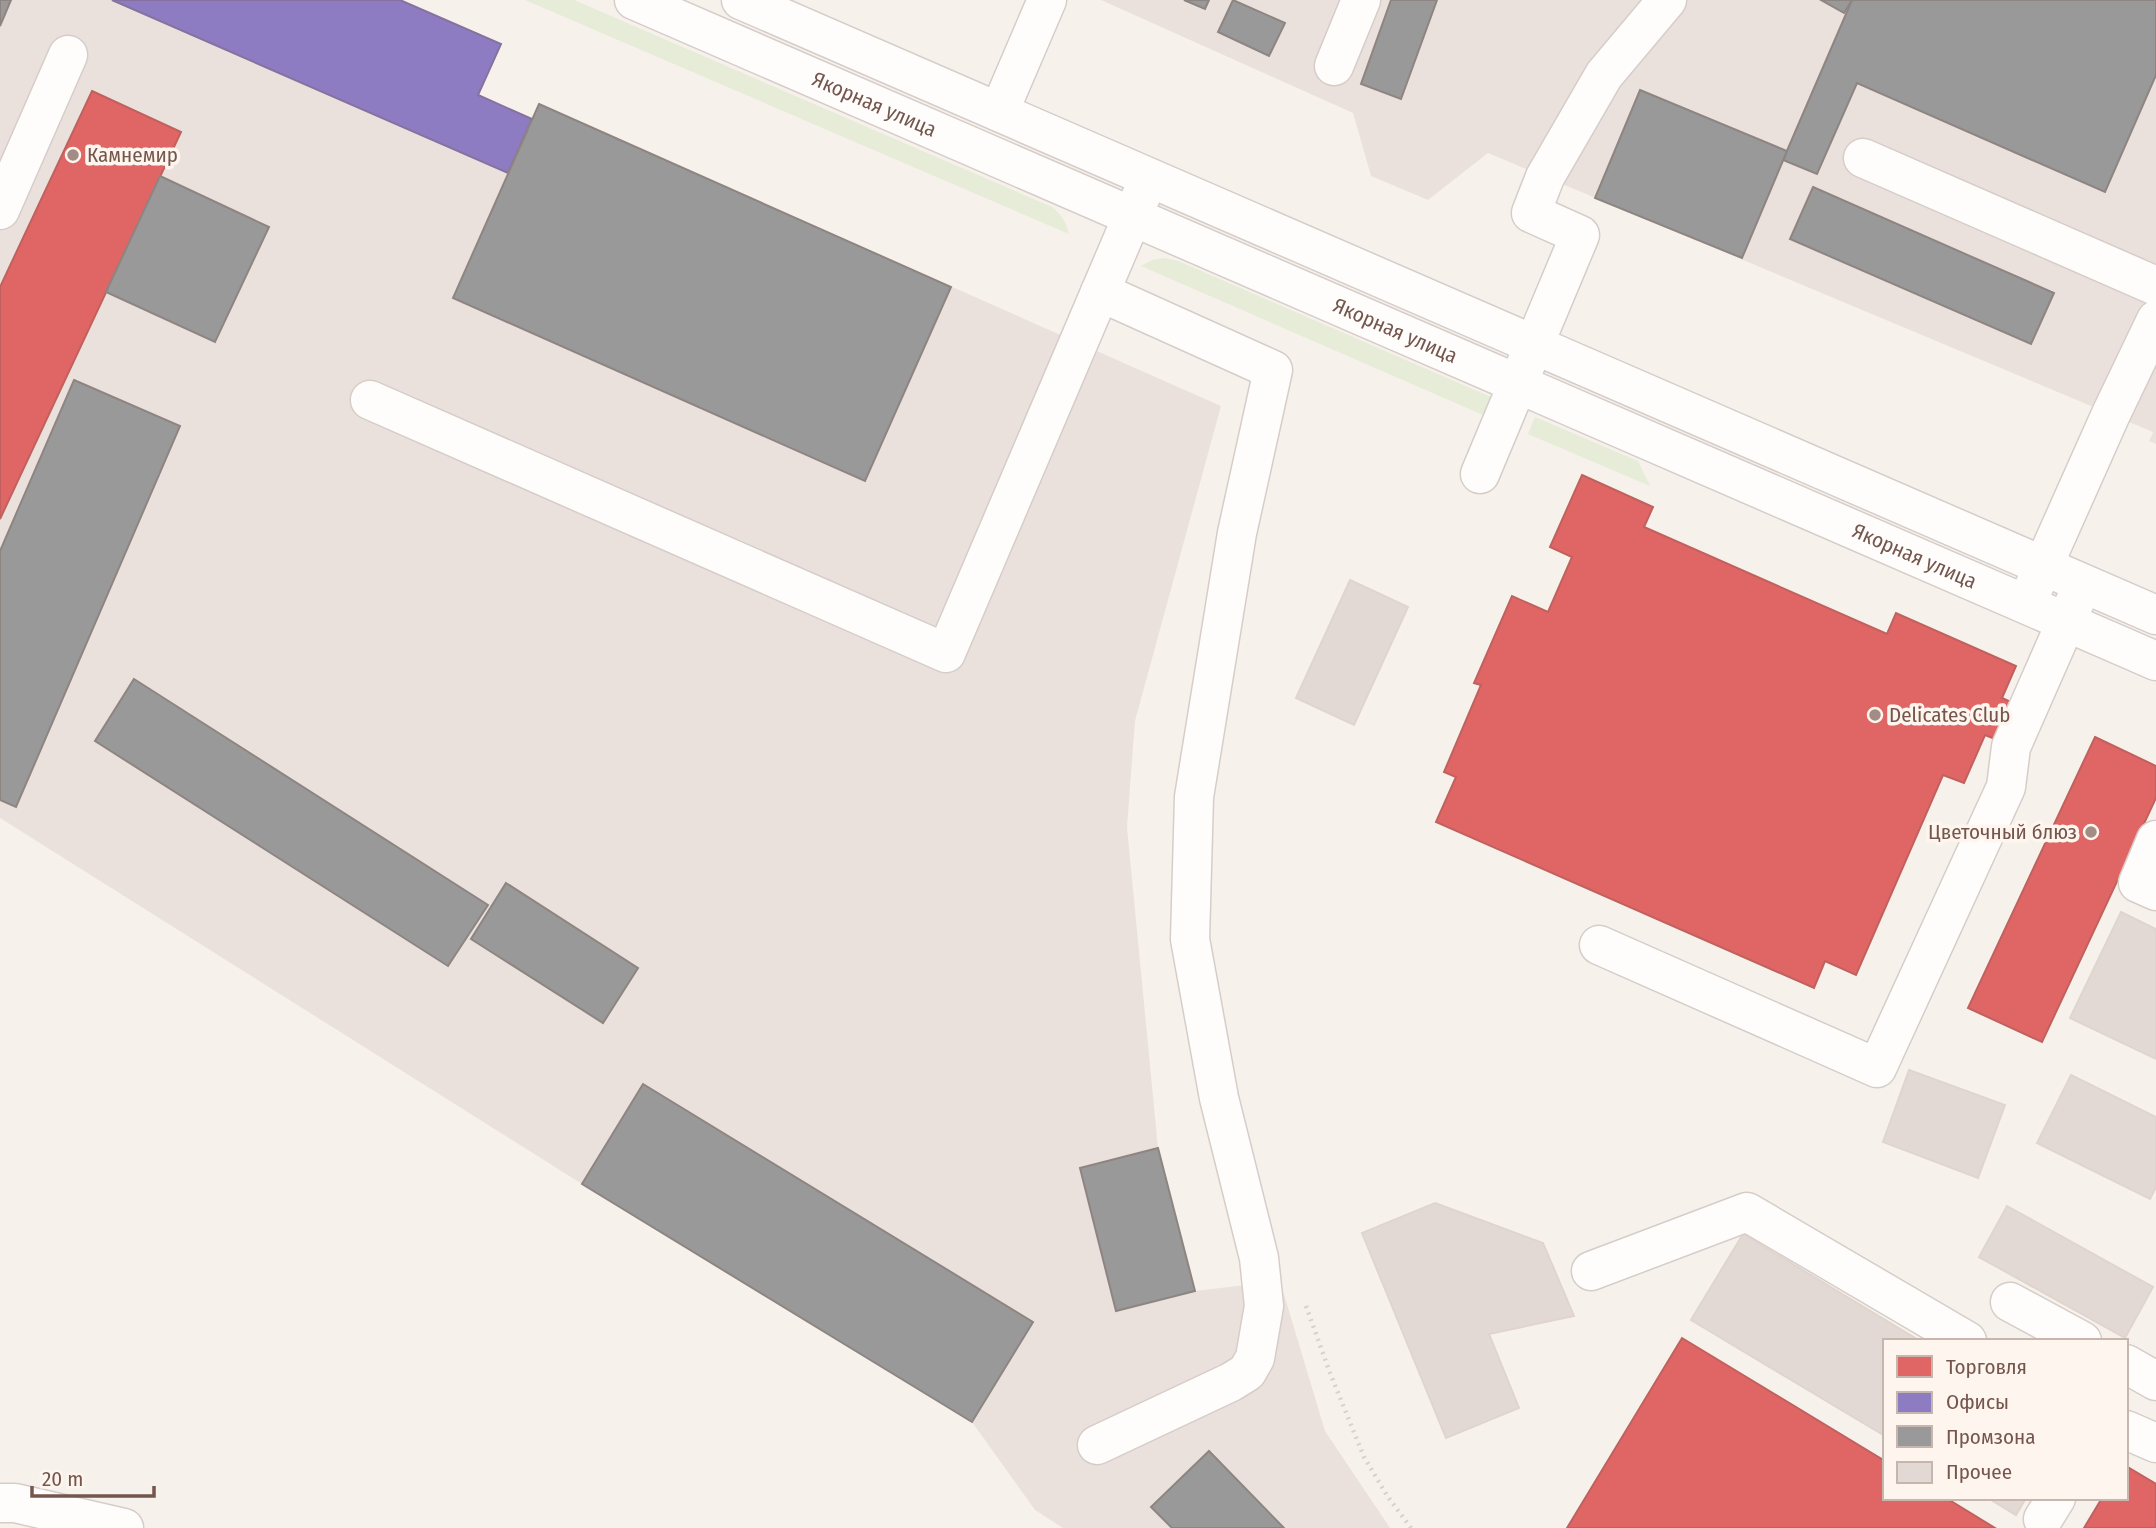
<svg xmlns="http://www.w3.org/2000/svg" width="2156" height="1528" font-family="'Fira Sans Condensed',sans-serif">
<rect width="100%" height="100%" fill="#f7f1ec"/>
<!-- industrial -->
<g fill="#eae1dd">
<path d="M0,0H112L508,173L539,104L1221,406L1135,721L1127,827L1158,1148L1194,1291L1280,1281L1325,1431L1390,1528H1063L1035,1510L972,1422L582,1184L0,818Z"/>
<path d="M1101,0H2156V444L2149,441L2153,432L1488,153L1428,200L1371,176L1353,113Z"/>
</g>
<!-- green -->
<g fill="#e6ecd7">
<path d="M525,0H574L1052,207C1062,215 1066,222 1069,234Z"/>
<path d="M1165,258L1178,261L1498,400L1490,418L1141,266L1152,260Z"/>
<path d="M1535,417L1638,461L1650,486L1528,434Z"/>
</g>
<!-- shops -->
<g fill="#e06666" stroke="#c0615e" stroke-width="2">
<path d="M92,91L181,132L0,519V287Z"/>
<path d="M1582,475L1653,507L1644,527L1887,634L1896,613L2016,666L2002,698L2011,702L1995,739L1985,735L1964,783L1943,775L1856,975L1825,961L1814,988L1436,822L1456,777L1444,772L1481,685L1474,683L1512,596L1548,612L1572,557L1550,547Z"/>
<path d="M2095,737L2156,766V798L2042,1042L1968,1008Z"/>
<path d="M1682,1338L1885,1461V1498H1946L1995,1528H1567Z"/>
<path d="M2126,1466L2156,1484V1528H2084L2102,1498H2126Z"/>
</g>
<!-- offices -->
<path fill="#8e7cc3" stroke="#8671a0" stroke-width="2" d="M112,0H400L501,44L478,95L532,119L508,173Z"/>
<!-- industry -->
<g fill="#999" stroke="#8e8582" stroke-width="2">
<path d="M0,0H11L0,26Z"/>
<path d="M1184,0H1209L1205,9Z"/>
<path d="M1233,0L1285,23L1269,56L1218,32Z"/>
<path d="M1391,0H1437L1401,99L1361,84Z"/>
<path d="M1821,0H1852L1844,13Z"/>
<path d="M1852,0H2156V75L2105,192L1857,83L1817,174L1783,160Z"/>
<path d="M1640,90L1787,151L1742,258L1595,198Z"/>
<path d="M539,104L951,287L865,481L453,298Z"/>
<path d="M160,176L269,227L215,342L106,292Z"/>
<path d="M1813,187L2054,293L2031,344L1790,239Z"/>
<path d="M74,380L180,426L16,807L0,800V551Z"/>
<path d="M134,679L488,905L448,966L95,741Z"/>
<path d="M506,883L638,968L603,1023L471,939Z"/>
<path d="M643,1084L1033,1322L972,1422L582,1184Z"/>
<path d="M1158,1148L1195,1291L1116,1311L1080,1168Z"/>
<path d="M1209,1451L1284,1528H1172L1151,1507Z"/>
</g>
<!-- building -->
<g fill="#e3d9d4" stroke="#e0d4ce" stroke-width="2">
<path d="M1350,580L1408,607L1354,725L1296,698Z"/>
<path d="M2121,912L2156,929V1059L2070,1018Z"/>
<path d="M1909,1070L2005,1105L1978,1178L1883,1142Z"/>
<path d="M2071,1075L2156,1117V1187L2150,1199L2037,1143Z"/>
<path d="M1435,1203L1543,1243L1574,1316L1489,1334L1519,1408L1446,1438L1362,1233Z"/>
<path d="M2007,1206L2153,1287L2125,1338L1979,1257Z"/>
<path d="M1743,1234L1920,1341H1885V1436L1691,1320Z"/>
<path d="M1988,1498H2026L2016,1515Z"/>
</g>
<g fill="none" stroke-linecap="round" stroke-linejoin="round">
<defs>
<g id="minor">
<path id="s1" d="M634,0L2156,661"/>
<path d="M741,0L2156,615"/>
<path d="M1334,66L1361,0"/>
<path d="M999,112L1047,0"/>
<path d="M1863,158L2156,286"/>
<path d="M0,210L68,55"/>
<path d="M370,400L946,653L1142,194"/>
<path d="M1480,474L1580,235L1531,213L1545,177L1604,75L1667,0"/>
<path d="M2033,589L2111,414L2156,320"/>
<path d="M2156,840L2138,883L2156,891"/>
<path d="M1599,945L1877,1068L2006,787L2011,747L2077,597"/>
<path d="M1591,1271L1747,1212L1967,1341"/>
<path d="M2010,1302L2082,1341"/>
<path d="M2126,1364L2156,1381"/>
<path d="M2126,1430L2156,1443"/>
<path d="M1097,1445L1231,1382L1247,1372L1255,1358L1264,1306L1259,1258L1219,1098L1190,939L1194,797L1237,533L1273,370L1100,292"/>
<path d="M0,1503H15L124,1528"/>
<path d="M2043,1519L2056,1498"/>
</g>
</defs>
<!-- minor casing -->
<use href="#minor" stroke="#d6cdc9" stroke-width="41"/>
<!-- path -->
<path stroke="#dad1ce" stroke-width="4.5" stroke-dasharray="2 5" stroke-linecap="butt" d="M1306,1306L1330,1373L1364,1457L1388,1497L1411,1528"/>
<!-- minor -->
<use href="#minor" stroke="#fefdfc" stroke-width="38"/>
</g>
<!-- markers -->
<g fill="#a28c85" stroke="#fef6ee" stroke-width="2.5">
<circle cx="73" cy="155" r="7"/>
<circle cx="1875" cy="715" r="7"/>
<circle cx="2091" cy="832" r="7"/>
</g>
<g text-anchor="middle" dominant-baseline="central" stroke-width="7" stroke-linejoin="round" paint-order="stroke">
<!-- street labels -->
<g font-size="21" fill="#74564d" stroke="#fef6ee">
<text stroke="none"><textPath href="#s1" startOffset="262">Якорная улица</textPath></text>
<text stroke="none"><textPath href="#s1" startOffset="830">Якорная улица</textPath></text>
<text stroke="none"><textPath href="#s1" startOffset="1396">Якорная улица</textPath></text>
</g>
<!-- poi labels -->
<g font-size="21" fill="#74564d" stroke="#fef6ee" text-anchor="start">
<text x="87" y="155">Камнемир</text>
<text x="1889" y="715">Delicates Club</text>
<text x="2077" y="832" text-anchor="end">Цветочный блюз</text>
</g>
</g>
<!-- legend -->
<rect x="1883" y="1339" width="245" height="161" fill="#fef6ee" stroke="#c7b6ae" stroke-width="2"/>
<rect x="1897" y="1356" width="35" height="21" fill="#e06666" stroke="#c7b6ae" stroke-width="2"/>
<text x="1946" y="1374" font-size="21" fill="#74564d">Торговля</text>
<rect x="1897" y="1392" width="35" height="21" fill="#8e7cc3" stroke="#c7b6ae" stroke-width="2"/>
<text x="1946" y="1409" font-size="21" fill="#74564d">Офисы</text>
<rect x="1897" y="1426" width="35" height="21" fill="#999999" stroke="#c7b6ae" stroke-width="2"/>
<text x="1946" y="1444" font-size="21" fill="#74564d">Промзона</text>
<rect x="1897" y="1462" width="35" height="21" fill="#e3d9d4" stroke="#c7b6ae" stroke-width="2"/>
<text x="1946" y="1479" font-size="21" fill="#74564d">Прочее</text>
<!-- scale -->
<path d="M32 1486v10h122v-10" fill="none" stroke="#74564d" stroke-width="3.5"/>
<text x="42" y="1486" font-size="21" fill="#74564d" stroke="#fef6ee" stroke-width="5" paint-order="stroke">20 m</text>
</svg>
